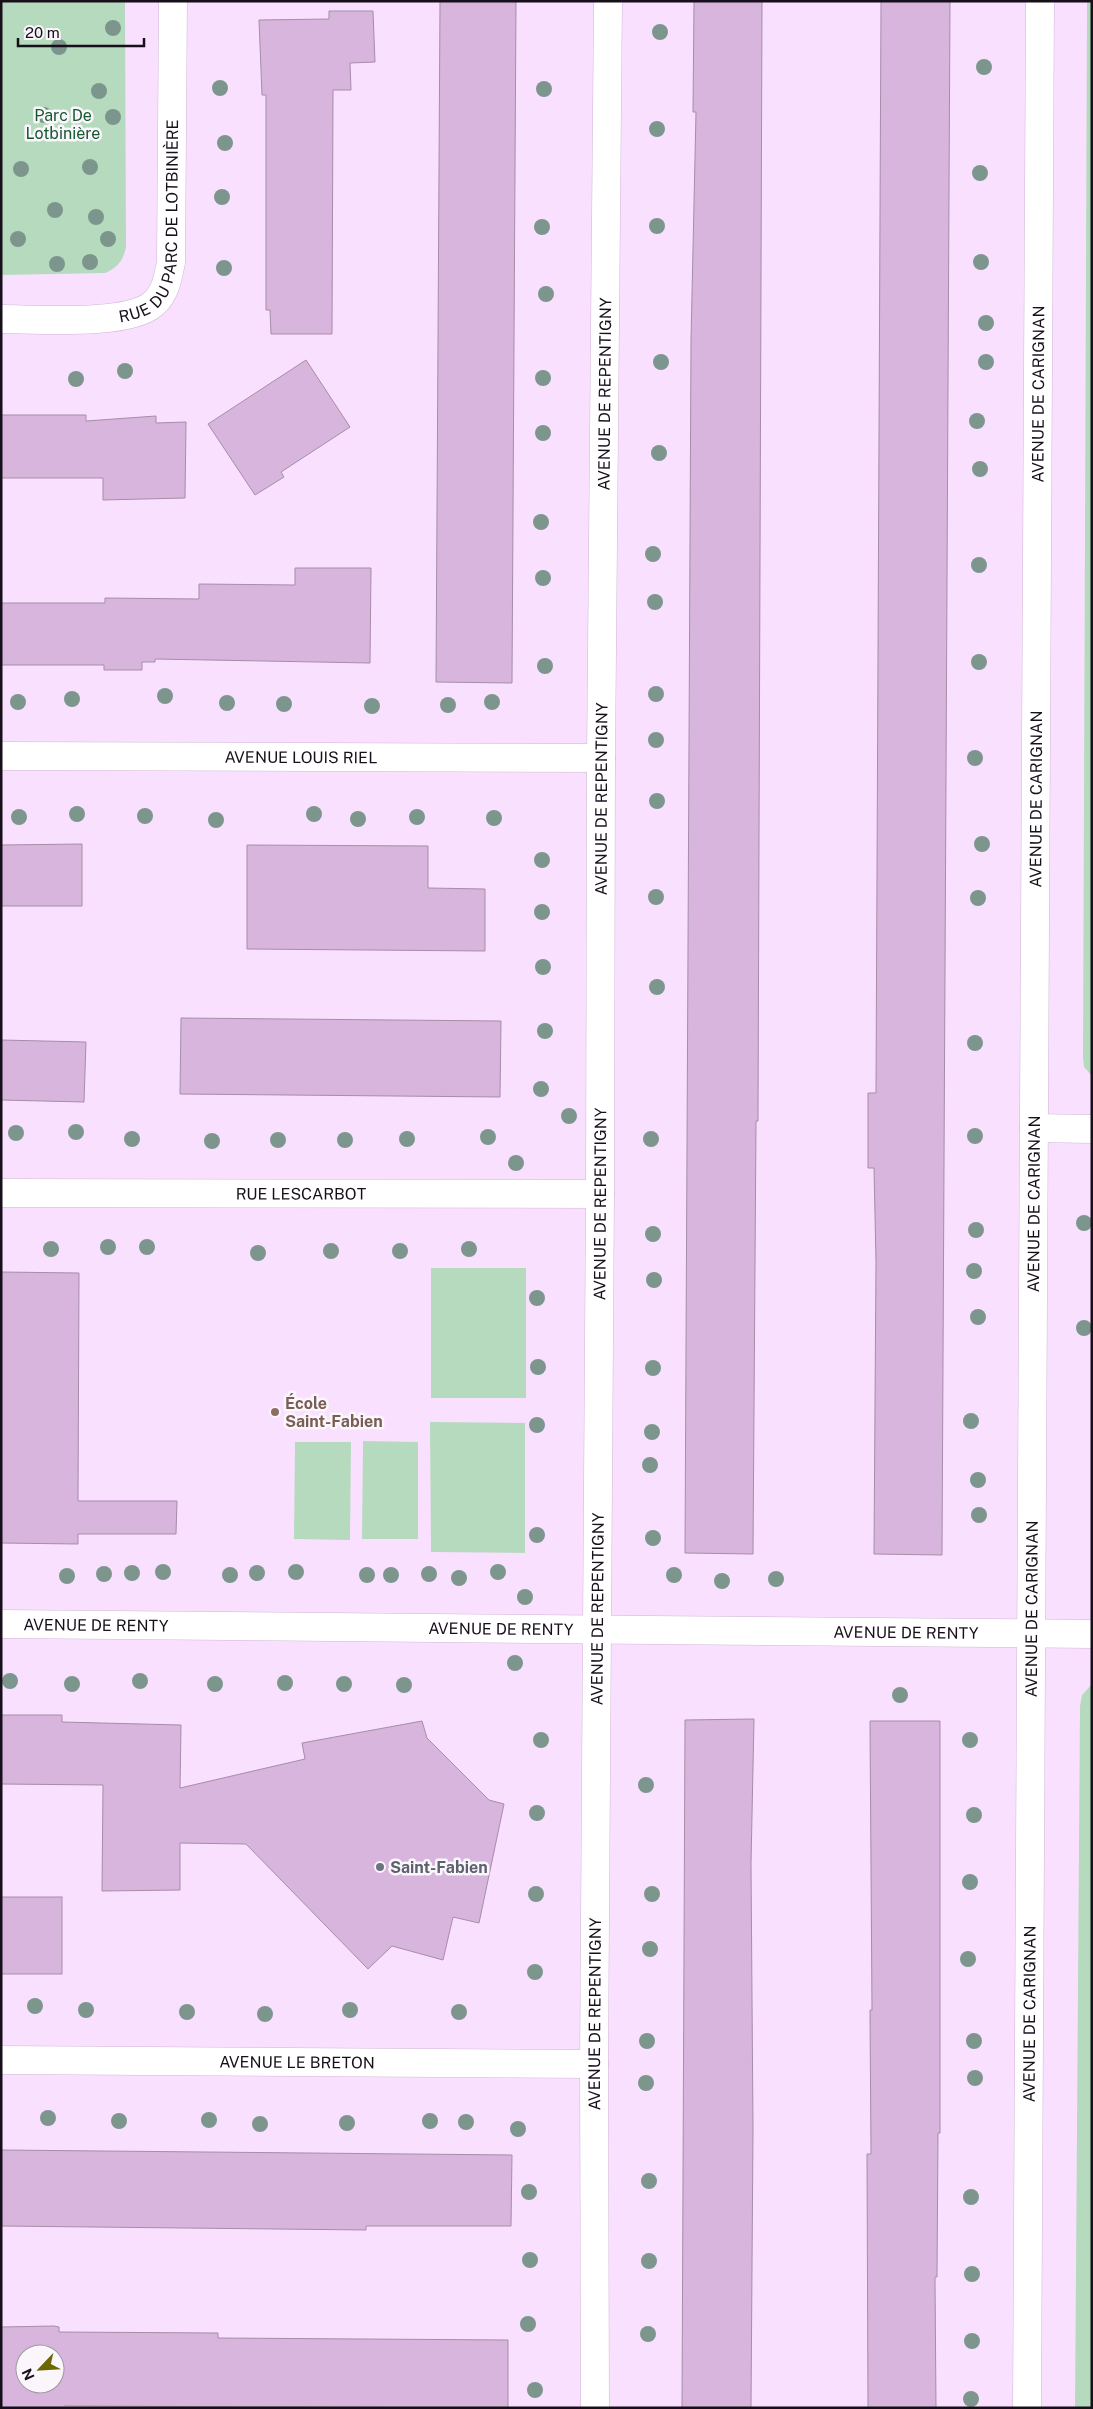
<svg xmlns="http://www.w3.org/2000/svg" width="1093" height="2409" font-family="'Public Sans',sans-serif">
<rect width="100%" height="100%" fill="#fae0ff"/>
<!-- green -->
<g fill="#b6dabe">
<path d="M1,1H125L126,247C123,261 118,267 105,273L1,275Z"/>
<path d="M1087,1H1092V1076L1084,1067L1083,1058Z"/>
<rect x="431" y="1268" width="95" height="130"/>
<path d="M430,1422L525,1423V1553L431,1552Z"/>
<path d="M363,1441L418,1442V1539H362Z"/>
<path d="M295,1442H351L350,1540L294,1539Z"/>
<path d="M1092,1684V2408H1075L1080,1706L1082,1695Z"/>
</g>
<!-- building -->
<g fill="#d7b5dd" stroke="#a68daa" fill-rule="evenodd">
<path d="M440,1H516L512,683L436,682Z"/>
<path d="M694,1H762L758,1121H756L753,1554L685,1553L691,341L696,112H693Z"/>
<path d="M881,1H950L942,1555L874,1554L876,1262L874,1168H868V1093H876Z"/>
<path d="M329,11H373L375,62L350,63L351,90H333L332,334H271L270,310H266V95H262L259,20L329,19Z"/>
<path d="M306,360L350,427L281,472L284,477L255,495L208,424Z"/>
<path d="M1,415H86V421L156,416V423L186,422L185,498L103,500V478H1Z"/>
<path d="M295,568H371L370,663L155,659V662H142V670H104V665H1V603H105V598L199,599V584L295,585Z"/>
<path d="M82,844V906H1V845Z"/>
<path d="M247,845L428,846V888L485,889V951L247,949Z"/>
<path d="M181,1018L501,1021L500,1097L180,1094Z"/>
<path d="M1,1040L86,1042L84,1102L1,1100Z"/>
<path d="M1,1272L79,1273L78,1501H177L176,1534H78V1544L1,1543Z"/>
<path d="M1,1715H62V1722L181,1725L180,1788L305,1759L302,1743L422,1721L427,1738L489,1800L504,1804L479,1923L453,1917L443,1960L392,1946L368,1969L246,1844L180,1843V1890L102,1891L103,1785L1,1784Z"/>
<path d="M754,1719L751,1864L753,2128L751,2408H682L685,1720Z"/>
<path d="M870,1721H940V2133H938L937,2277H935L936,2408H868L867,2154H871L870,2010H872Z"/>
<rect x="1" y="1897" width="61" height="77"/>
<path d="M1,2150L512,2155L511,2226H366V2230L1,2226Z"/>
<path d="M54,2326L59,2327V2332L218,2333V2338L508,2340V2408L64,2406V2408H1V2327ZM25,2354H55V2384H25Z"/>
</g>
<g fill="none" stroke-linecap="round" stroke-linejoin="round">
<defs>
<g id="street">
<path id="s1" d="M1,319C37,319 128,326 153,304C166,293 168,277 171,262L173,1"/>
<path id="s2" d="M1,756L601,758"/>
<path d="M1034,1128L1092,1129"/>
<path id="s3" d="M1,1193L600,1194"/>
<path id="s4" d="M1,1624L1092,1634"/>
<path id="s5" d="M1,2060L594,2064"/>
<path id="s6" d="M595,2408L594,2064L600,1194L601,758L608,1"/>
<path id="s7" d="M1027,2408L1040,1"/>
</g>
</defs>
<!-- street casing -->
<use href="#street" stroke="#d0b6d4" stroke-width="29"/>
<!-- street -->
<use href="#street" stroke="#fff" stroke-width="28"/>
</g>
<!-- trees -->
<g fill="#7c968d">
<circle cx="113" cy="28" r="8"/>
<circle cx="660" cy="32" r="8"/>
<circle cx="59" cy="47" r="8"/>
<circle cx="984" cy="67" r="8"/>
<circle cx="220" cy="88" r="8"/>
<circle cx="544" cy="89" r="8"/>
<circle cx="99" cy="91" r="8"/>
<circle cx="44" cy="115" r="8"/>
<circle cx="113" cy="117" r="8"/>
<circle cx="657" cy="129" r="8"/>
<circle cx="225" cy="143" r="8"/>
<circle cx="90" cy="167" r="8"/>
<circle cx="21" cy="169" r="8"/>
<circle cx="980" cy="173" r="8"/>
<circle cx="222" cy="197" r="8"/>
<circle cx="55" cy="210" r="8"/>
<circle cx="96" cy="217" r="8"/>
<circle cx="657" cy="226" r="8"/>
<circle cx="542" cy="227" r="8"/>
<circle cx="18" cy="239" r="8"/>
<circle cx="108" cy="239" r="8"/>
<circle cx="90" cy="262" r="8"/>
<circle cx="981" cy="262" r="8"/>
<circle cx="57" cy="264" r="8"/>
<circle cx="224" cy="268" r="8"/>
<circle cx="546" cy="294" r="8"/>
<circle cx="986" cy="323" r="8"/>
<circle cx="661" cy="362" r="8"/>
<circle cx="986" cy="362" r="8"/>
<circle cx="125" cy="371" r="8"/>
<circle cx="543" cy="378" r="8"/>
<circle cx="76" cy="379" r="8"/>
<circle cx="977" cy="421" r="8"/>
<circle cx="543" cy="433" r="8"/>
<circle cx="659" cy="453" r="8"/>
<circle cx="980" cy="469" r="8"/>
<circle cx="541" cy="522" r="8"/>
<circle cx="653" cy="554" r="8"/>
<circle cx="979" cy="565" r="8"/>
<circle cx="543" cy="578" r="8"/>
<circle cx="655" cy="602" r="8"/>
<circle cx="979" cy="662" r="8"/>
<circle cx="545" cy="666" r="8"/>
<circle cx="656" cy="694" r="8"/>
<circle cx="165" cy="696" r="8"/>
<circle cx="72" cy="699" r="8"/>
<circle cx="18" cy="702" r="8"/>
<circle cx="492" cy="702" r="8"/>
<circle cx="227" cy="703" r="8"/>
<circle cx="284" cy="704" r="8"/>
<circle cx="448" cy="705" r="8"/>
<circle cx="372" cy="706" r="8"/>
<circle cx="656" cy="740" r="8"/>
<circle cx="975" cy="758" r="8"/>
<circle cx="657" cy="801" r="8"/>
<circle cx="77" cy="814" r="8"/>
<circle cx="314" cy="814" r="8"/>
<circle cx="145" cy="816" r="8"/>
<circle cx="19" cy="817" r="8"/>
<circle cx="417" cy="817" r="8"/>
<circle cx="494" cy="818" r="8"/>
<circle cx="358" cy="819" r="8"/>
<circle cx="216" cy="820" r="8"/>
<circle cx="982" cy="844" r="8"/>
<circle cx="542" cy="860" r="8"/>
<circle cx="656" cy="897" r="8"/>
<circle cx="978" cy="898" r="8"/>
<circle cx="542" cy="912" r="8"/>
<circle cx="543" cy="967" r="8"/>
<circle cx="657" cy="987" r="8"/>
<circle cx="545" cy="1031" r="8"/>
<circle cx="975" cy="1043" r="8"/>
<circle cx="541" cy="1089" r="8"/>
<circle cx="569" cy="1116" r="8"/>
<circle cx="76" cy="1132" r="8"/>
<circle cx="16" cy="1133" r="8"/>
<circle cx="975" cy="1136" r="8"/>
<circle cx="488" cy="1137" r="8"/>
<circle cx="132" cy="1139" r="8"/>
<circle cx="407" cy="1139" r="8"/>
<circle cx="651" cy="1139" r="8"/>
<circle cx="278" cy="1140" r="8"/>
<circle cx="345" cy="1140" r="8"/>
<circle cx="212" cy="1141" r="8"/>
<circle cx="516" cy="1163" r="8"/>
<circle cx="1084" cy="1223" r="8"/>
<circle cx="976" cy="1230" r="8"/>
<circle cx="653" cy="1234" r="8"/>
<circle cx="108" cy="1247" r="8"/>
<circle cx="147" cy="1247" r="8"/>
<circle cx="51" cy="1249" r="8"/>
<circle cx="469" cy="1249" r="8"/>
<circle cx="331" cy="1251" r="8"/>
<circle cx="400" cy="1251" r="8"/>
<circle cx="258" cy="1253" r="8"/>
<circle cx="974" cy="1271" r="8"/>
<circle cx="654" cy="1280" r="8"/>
<circle cx="537" cy="1298" r="8"/>
<circle cx="978" cy="1317" r="8"/>
<circle cx="1084" cy="1328" r="8"/>
<circle cx="538" cy="1367" r="8"/>
<circle cx="653" cy="1368" r="8"/>
<circle cx="971" cy="1421" r="8"/>
<circle cx="537" cy="1425" r="8"/>
<circle cx="652" cy="1432" r="8"/>
<circle cx="650" cy="1465" r="8"/>
<circle cx="978" cy="1480" r="8"/>
<circle cx="979" cy="1515" r="8"/>
<circle cx="537" cy="1535" r="8"/>
<circle cx="653" cy="1538" r="8"/>
<circle cx="163" cy="1572" r="8"/>
<circle cx="296" cy="1572" r="8"/>
<circle cx="498" cy="1572" r="8"/>
<circle cx="132" cy="1573" r="8"/>
<circle cx="257" cy="1573" r="8"/>
<circle cx="104" cy="1574" r="8"/>
<circle cx="429" cy="1574" r="8"/>
<circle cx="230" cy="1575" r="8"/>
<circle cx="367" cy="1575" r="8"/>
<circle cx="391" cy="1575" r="8"/>
<circle cx="674" cy="1575" r="8"/>
<circle cx="67" cy="1576" r="8"/>
<circle cx="459" cy="1578" r="8"/>
<circle cx="776" cy="1579" r="8"/>
<circle cx="722" cy="1581" r="8"/>
<circle cx="525" cy="1597" r="8"/>
<circle cx="515" cy="1663" r="8"/>
<circle cx="10" cy="1681" r="8"/>
<circle cx="140" cy="1681" r="8"/>
<circle cx="285" cy="1683" r="8"/>
<circle cx="72" cy="1684" r="8"/>
<circle cx="215" cy="1684" r="8"/>
<circle cx="344" cy="1684" r="8"/>
<circle cx="404" cy="1685" r="8"/>
<circle cx="900" cy="1695" r="8"/>
<circle cx="541" cy="1740" r="8"/>
<circle cx="970" cy="1740" r="8"/>
<circle cx="646" cy="1785" r="8"/>
<circle cx="537" cy="1813" r="8"/>
<circle cx="974" cy="1815" r="8"/>
<circle cx="970" cy="1882" r="8"/>
<circle cx="536" cy="1894" r="8"/>
<circle cx="652" cy="1894" r="8"/>
<circle cx="650" cy="1949" r="8"/>
<circle cx="968" cy="1959" r="8"/>
<circle cx="535" cy="1972" r="8"/>
<circle cx="35" cy="2006" r="8"/>
<circle cx="86" cy="2010" r="8"/>
<circle cx="350" cy="2010" r="8"/>
<circle cx="187" cy="2012" r="8"/>
<circle cx="459" cy="2012" r="8"/>
<circle cx="265" cy="2014" r="8"/>
<circle cx="647" cy="2041" r="8"/>
<circle cx="974" cy="2041" r="8"/>
<circle cx="975" cy="2078" r="8"/>
<circle cx="646" cy="2083" r="8"/>
<circle cx="48" cy="2118" r="8"/>
<circle cx="209" cy="2120" r="8"/>
<circle cx="119" cy="2121" r="8"/>
<circle cx="430" cy="2121" r="8"/>
<circle cx="466" cy="2122" r="8"/>
<circle cx="347" cy="2123" r="8"/>
<circle cx="260" cy="2124" r="8"/>
<circle cx="518" cy="2129" r="8"/>
<circle cx="649" cy="2181" r="8"/>
<circle cx="529" cy="2192" r="8"/>
<circle cx="971" cy="2197" r="8"/>
<circle cx="530" cy="2260" r="8"/>
<circle cx="649" cy="2261" r="8"/>
<circle cx="972" cy="2274" r="8"/>
<circle cx="528" cy="2324" r="8"/>
<circle cx="648" cy="2334" r="8"/>
<circle cx="972" cy="2341" r="8"/>
<circle cx="535" cy="2390" r="8"/>
<circle cx="971" cy="2399" r="8"/>
</g>
<!-- markers -->
<circle fill="#8d6e63" stroke="#fbf5fc" stroke-width="2" cx="275" cy="1412" r="5"/>
<circle fill="#6b7280" stroke="#fbf5fc" stroke-width="2" cx="380" cy="1867" r="5"/>
<g text-anchor="middle" dominant-baseline="central" stroke-width="5" stroke-linejoin="round" paint-order="stroke">
<!-- park labels -->
<g font-size="16" fill="#145930" stroke="#fbf5fc">
<text x="63" y="115">Parc De<tspan x="63" dy="18">Lotbinière</tspan></text>
</g>
<!-- street labels -->
<g font-size="16" fill="#170f19" stroke="#fbf5fc">
<text stroke="none"><textPath href="#s1" startOffset="231">RUE DU PARC DE LOTBINIÈRE</textPath></text>
<text stroke="none"><textPath href="#s6" startOffset="2014">AVENUE DE REPENTIGNY</textPath></text>
<text stroke="none"><textPath href="#s7" startOffset="2014">AVENUE DE CARIGNAN</textPath></text>
<text stroke="none"><textPath href="#s2" startOffset="300">AVENUE LOUIS RIEL</textPath></text>
<text stroke="none"><textPath href="#s6" startOffset="1609">AVENUE DE REPENTIGNY</textPath></text>
<text stroke="none"><textPath href="#s7" startOffset="1609">AVENUE DE CARIGNAN</textPath></text>
<text stroke="none"><textPath href="#s3" startOffset="300">RUE LESCARBOT</textPath></text>
<text stroke="none"><textPath href="#s6" startOffset="1204">AVENUE DE REPENTIGNY</textPath></text>
<text stroke="none"><textPath href="#s7" startOffset="1204">AVENUE DE CARIGNAN</textPath></text>
<text stroke="none"><textPath href="#s6" startOffset="799">AVENUE DE REPENTIGNY</textPath></text>
<text stroke="none"><textPath href="#s7" startOffset="799">AVENUE DE CARIGNAN</textPath></text>
<text stroke="none"><textPath href="#s4" startOffset="95">AVENUE DE RENTY</textPath></text>
<text stroke="none"><textPath href="#s4" startOffset="500">AVENUE DE RENTY</textPath></text>
<text stroke="none"><textPath href="#s4" startOffset="905">AVENUE DE RENTY</textPath></text>
<text stroke="none"><textPath href="#s6" startOffset="394">AVENUE DE REPENTIGNY</textPath></text>
<text stroke="none"><textPath href="#s7" startOffset="394">AVENUE DE CARIGNAN</textPath></text>
<text stroke="none"><textPath href="#s5" startOffset="296">AVENUE LE BRETON</textPath></text>
</g>
<!-- education labels -->
<g font-size="16" font-weight="bold" fill="#785e54" stroke="#fbf5fc" text-anchor="start">
<text x="285" y="1403">École<tspan x="285" dy="18">Saint-Fabien</tspan></text>
</g>
<!-- worship labels -->
<g font-size="16" font-weight="bold" fill="#5b616d" stroke="#fbf5fc" text-anchor="start">
<text x="390" y="1867">Saint-Fabien</text>
</g>
</g>
<!-- border -->
<rect width="1093" height="2409" fill="none" stroke="#170f19" stroke-width="5"/>
<!-- north arrow -->
<g transform="translate(40 2369) rotate(245)"><circle r="24" fill="#fbf5fc" stroke="#a099a1"/>
<path d="M0-4L9 19L0 12L-9 19Z" fill="#6d6700"/>
<text y="-8" font-size="14" font-weight="bold" text-anchor="middle" fill="#170f19">N</text>
</g>
<!-- scale -->
<path d="M18 38v8h126v-8" fill="none" stroke="#170f19" stroke-width="2.5"/>
<text x="25" y="38" font-size="15" fill="#170f19" stroke="#fbf5fc" stroke-width="4" paint-order="stroke">20 m</text>
</svg>
